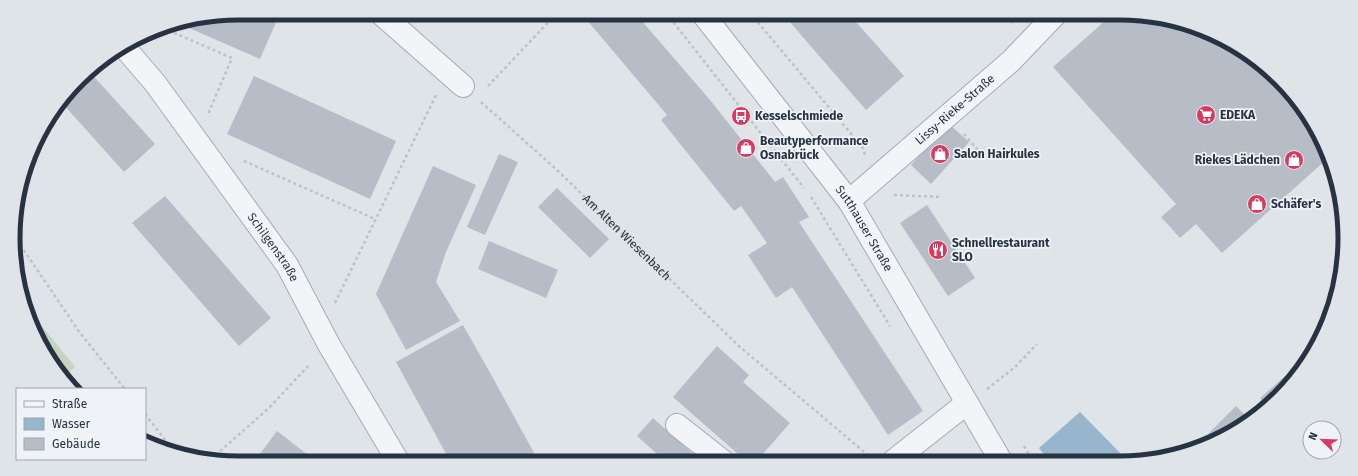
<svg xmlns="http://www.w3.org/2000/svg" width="1358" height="476" font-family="'Fira Sans',sans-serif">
<rect width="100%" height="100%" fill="#dfe4e9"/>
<!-- green -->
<path fill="#c6d4bf" d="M25,305L75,367L64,376L51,363Z"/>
<!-- water -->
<path fill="#97b5cc" d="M1080,412L1128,461H1049L1039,448Z"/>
<!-- building -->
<g fill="#b6bdc7">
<path d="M238,13H280L260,59L180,24Z"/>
<path d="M581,13H635L710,100L775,182L783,177L809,217L799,222L923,411L888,435L792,287L776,298L748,255L767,243L741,206L734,211L661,120L667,115Z"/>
<path d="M782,13H848L904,76L866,110Z"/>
<path d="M1102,13H1120L1178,21L1257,59L1315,125L1326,160L1222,253L1196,224L1180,238L1161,217L1176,204L1053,67L1107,19Z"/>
<path d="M88,70L155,144L124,172L63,104Z"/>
<path d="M254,76L396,141L370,199L227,134Z"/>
<path d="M949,124L969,142L931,184L911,165Z"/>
<path d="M499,154L518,162L485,235L467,227Z"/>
<path d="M433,166L476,185L446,252L436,282L460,321L406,350L376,294Z"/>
<path d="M557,188L609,239L590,258L538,207Z"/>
<path d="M165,196L271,318L239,346L132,223Z"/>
<path d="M927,205L975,278L948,296L900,223Z"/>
<path d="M489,241L558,270L546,298L478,269Z"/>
<path d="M463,325L493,378L539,462L451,463L396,362Z"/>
<path d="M717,346L749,375L743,382L790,423L756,462H747L673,397Z"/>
<path d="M1311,353L1312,354L1268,407L1260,398Z"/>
<path d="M1236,406L1250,420L1219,440L1195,447Z"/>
<path d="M653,418L702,462H666L637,436Z"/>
<path d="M277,431L299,448L319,463H253Z"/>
</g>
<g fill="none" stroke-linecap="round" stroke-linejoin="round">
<defs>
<g id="minor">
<path d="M380,13L463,86"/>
<path id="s2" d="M702,13L849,201L1001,461"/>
<path id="s3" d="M124,47L155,83L287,265L329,345L399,463"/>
<path id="s4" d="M849,201L1011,61L1057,13"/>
<path d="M677,425L724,462"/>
<path d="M892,462L967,403"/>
</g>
</defs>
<!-- minor casing -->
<use href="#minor" stroke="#a4abb4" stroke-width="24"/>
<!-- path -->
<g stroke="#bdc2c8" stroke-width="2.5" stroke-dasharray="3 3" stroke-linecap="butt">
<path d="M666,13L804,188"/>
<path d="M750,13L863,148L865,155"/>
<path d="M1004,13L1013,23"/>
<path d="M163,28L232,58L208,114"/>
<path d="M488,86L557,13"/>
<path id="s1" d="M481,102L557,170L740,347L869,456"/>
<path d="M964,134L983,156"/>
<path d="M244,161L375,219"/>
<path d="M894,195L942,197"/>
<path d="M811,197L890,326"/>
<path d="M17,240L80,333L125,389"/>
<path d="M335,303L436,95"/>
<path d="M987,389L1015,367L1037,344"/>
<path d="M145,414L176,454"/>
<path d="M1024,446L1033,461"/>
<path d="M211,459L268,409L310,364"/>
</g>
<!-- minor -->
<use href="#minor" stroke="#f2f4f7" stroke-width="22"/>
</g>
<!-- icons -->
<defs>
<symbol id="supermarket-disc" viewBox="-11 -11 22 22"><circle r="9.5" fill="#d83a5f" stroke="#eff3f7"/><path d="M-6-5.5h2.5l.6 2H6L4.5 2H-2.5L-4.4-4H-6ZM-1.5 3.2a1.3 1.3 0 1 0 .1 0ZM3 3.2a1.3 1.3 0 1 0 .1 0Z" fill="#fff"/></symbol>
<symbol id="bus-disc" viewBox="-11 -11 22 22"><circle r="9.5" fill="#d83a5f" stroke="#eff3f7"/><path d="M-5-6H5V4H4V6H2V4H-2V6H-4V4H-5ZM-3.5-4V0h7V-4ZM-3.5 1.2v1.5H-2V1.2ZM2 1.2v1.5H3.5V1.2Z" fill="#fff"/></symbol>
<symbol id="shop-disc" viewBox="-11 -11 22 22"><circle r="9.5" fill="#d83a5f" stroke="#eff3f7"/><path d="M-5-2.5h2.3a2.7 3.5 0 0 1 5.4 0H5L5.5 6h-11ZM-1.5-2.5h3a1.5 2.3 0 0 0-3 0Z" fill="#fff"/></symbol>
<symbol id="restaurant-disc" viewBox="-11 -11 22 22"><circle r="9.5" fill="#d83a5f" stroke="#eff3f7"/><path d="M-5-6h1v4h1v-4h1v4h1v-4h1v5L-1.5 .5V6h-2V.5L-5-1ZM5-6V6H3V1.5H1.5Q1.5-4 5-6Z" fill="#fff"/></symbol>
</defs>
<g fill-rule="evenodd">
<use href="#supermarket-disc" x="1195" y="104" width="22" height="22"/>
<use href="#bus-disc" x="730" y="105" width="22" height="22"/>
<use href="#shop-disc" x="735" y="137" width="22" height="22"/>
<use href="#shop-disc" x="929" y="143" width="22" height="22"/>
<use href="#shop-disc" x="1283" y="149" width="22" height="22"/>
<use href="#shop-disc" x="1246" y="193" width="22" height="22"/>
<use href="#restaurant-disc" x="927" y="239" width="22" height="22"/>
</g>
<g text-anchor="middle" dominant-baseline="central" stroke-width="3.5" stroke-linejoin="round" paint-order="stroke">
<!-- street labels -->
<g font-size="12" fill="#273342" stroke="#eff3f7">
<text stroke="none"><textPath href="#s4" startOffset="140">Lissy-Rieke-Straße</textPath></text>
<text stroke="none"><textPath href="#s2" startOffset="270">Sutthauser Straße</textPath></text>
<text stroke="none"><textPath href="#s1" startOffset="199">Am Alten Wiesenbach</textPath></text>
<text stroke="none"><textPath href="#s3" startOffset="250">Schilgenstraße</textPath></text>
</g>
<!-- poi labels -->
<g font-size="12" font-weight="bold" fill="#273342" stroke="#eff3f7" text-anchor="start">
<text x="1220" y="115">EDEKA</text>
<text x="755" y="116">Kesselschmiede</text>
<text x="760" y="141">Beautyperformance<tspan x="760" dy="14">Osnabrück</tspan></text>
<text x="954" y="154">Salon Hairkules</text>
<text x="1280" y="160" text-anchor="end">Riekes Lädchen</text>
<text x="1271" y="204">Schäfer's</text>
<text x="952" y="243">Schnellrestaurant<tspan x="952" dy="14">SLO</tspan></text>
</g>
</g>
<!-- crop -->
<path d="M0 0H1358V476H0ZM238 20H1120A218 218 0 0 1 1338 238V238A218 218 0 0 1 1120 456H238A218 218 0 0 1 20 238V238A218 218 0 0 1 238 20Z" fill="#dfe4e9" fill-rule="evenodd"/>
<path fill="none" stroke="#273342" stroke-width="5" d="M238 20H1120A218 218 0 0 1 1338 238V238A218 218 0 0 1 1120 456H238A218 218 0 0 1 20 238V238A218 218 0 0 1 238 20Z"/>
<!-- legend -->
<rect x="16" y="388" width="130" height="72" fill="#eff3f7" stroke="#9fa6af"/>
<rect x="24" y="401" width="20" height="6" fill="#f2f4f7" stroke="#9fa6af"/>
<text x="52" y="408" font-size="12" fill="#273342">Straße</text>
<rect x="24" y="418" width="20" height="12" fill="#97b5cc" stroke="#9fa6af"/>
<text x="52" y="428" font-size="12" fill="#273342">Wasser</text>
<rect x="24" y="438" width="20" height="12" fill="#b6bdc7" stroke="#9fa6af"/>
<text x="52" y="448" font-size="12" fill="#273342">Gebäude</text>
<!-- north arrow -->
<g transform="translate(1322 440) rotate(293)"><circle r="19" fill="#eff3f7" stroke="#9fa6af"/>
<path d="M0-3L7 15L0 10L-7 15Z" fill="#d83a5f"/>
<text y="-6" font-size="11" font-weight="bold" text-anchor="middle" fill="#273342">N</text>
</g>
</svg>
